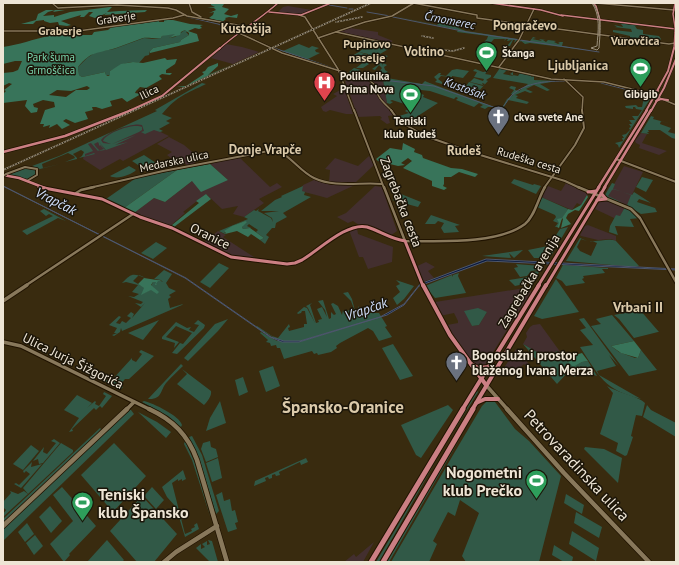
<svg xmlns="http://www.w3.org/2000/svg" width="679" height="565" font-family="'PT Sans',sans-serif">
<rect width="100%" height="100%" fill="#392b0f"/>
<!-- commercial -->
<g fill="#432f2f" fill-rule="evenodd">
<path d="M288,6L312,10L300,15L278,12L283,7Z"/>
<path d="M350,28L378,32V35L393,41L390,43L338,32Z"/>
<path d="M226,44L242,47L259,52L233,64L211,58Z"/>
<path d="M354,76L366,79L369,78L383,80L387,103L386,106L394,115L388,116L390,123L387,124L380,119L382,118L380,116L358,117L345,81Z"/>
<path d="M344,88L353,114H346L330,110L326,112L323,111L321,107L337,96L333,94Z"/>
<path d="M136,122L144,124L169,136L123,161L120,159L100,170L83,159L87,143Z"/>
<path d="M641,133L647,134L642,143L667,151L659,155L639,148L640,145L636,143L635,141Z"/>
<path d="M169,137L184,145L197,156L191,158L196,164L187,166L183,160L176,162L167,155L172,152L157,144Z"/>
<path d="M238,156L270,187L277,183L282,187L259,199L264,203L244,217L233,214L238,206L222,209L206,194L183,212L185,213L169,227L136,215L134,213L154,198L165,202L192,181L228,180L210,164Z"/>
<path d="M369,156L374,165L356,182H329L330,170L325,169L335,158L358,166Z"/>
<path d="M624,166L643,172L627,205L607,197L605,195L609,187L612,188Z"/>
<path d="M314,180L331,185H355L327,198L301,191L303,185Z"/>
<path d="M566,183L588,194L581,205L577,203L572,210L541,197L548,186L561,191Z"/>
<path d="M375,186L382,187L397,231L390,236L359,225L353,221L348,223L337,217L346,213Z"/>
<path d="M602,200H606L625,207L620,217L614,218L595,209L599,202Z"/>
<path d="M588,225L616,236V241L611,239L598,240L581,236L580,235L585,226Z"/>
<path d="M357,228L358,234L393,247L392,262L368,269L363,257H359L349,230Z"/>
<path d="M218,231L226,235L223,237L257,259L231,255L203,243Z"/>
<path d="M426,262L435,267L428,271L434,278L422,282L415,267Z"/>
<path d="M525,288H528L531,292L485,365L481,367L471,363L447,325L458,323V321L454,313L440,316L435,302ZM465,311L487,312L479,325L472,326Z"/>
<path d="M540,324L561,353L556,351L551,359L547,358L523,344L527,337L526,333L530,327L533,325Z"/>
<path d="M516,349L529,364L526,366L524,364L511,376L505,373L500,374Z"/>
<path d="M374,542L363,562H344L354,554L356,557Z"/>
</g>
<!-- green -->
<g fill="#315947">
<path d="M393,16L437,25L441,20H439L438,22L432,21L435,17L455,21L451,26L459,27L458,28L466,31L518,39L514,43L515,40H513L510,46H507L512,40L507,41L508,39H506L504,41L505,39H494L487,47L482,46L484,44H482L487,39L488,36L457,32L458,30Z"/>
<path d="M619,23L641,26H635L637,29L643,30V34L659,36L661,39L658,42L630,39V36L613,32V30L632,32L631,29L614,27H617L614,25L623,27L622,25Z"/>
<path d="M185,30L188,31L186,32L189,35L181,40L180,42L153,48L150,51L149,55L145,56L139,63C127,60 120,66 110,71V75H106L105,72L82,77L79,75L78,67L87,58L96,52L114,49L144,38L154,39L161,38L162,36L167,34H176L169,38L175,37Z"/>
<path d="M533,37L536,38L532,39L542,41L539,39L546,40H543L546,42L548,40L556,41L554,42L558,44L560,43L558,42H563L562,46L593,51L530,43L525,44L521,41L517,44L520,40L530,41Z"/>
<path d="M373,40L392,47L373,58H378L384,55L388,56L377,64L369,63L376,64L371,62H379L372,60L367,62L369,64L363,68H356L365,61L350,57L359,52L368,55V54L359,52L365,47L374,50L365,47L369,43L379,45L370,42Z"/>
<path d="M299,44L309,48L312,46L319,48L315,50L316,52L320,53L308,59L336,69L275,49L283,51Z"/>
<path d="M382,62L383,66V63L387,65L384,67L385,70L388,72L386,73L387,78L422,84L425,81L427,82L494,107H488L485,109L480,107L483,105L479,103L474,107L456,100L458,98L456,97L454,99L430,91L421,90L419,93L424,95L423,97L438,103L407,123L401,120L399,116L409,113L405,111L413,105L411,106L392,100L390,101L393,102L390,104L387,103L383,80L342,72H349L354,68L361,70L354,73L377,77L381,73L379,72L382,68L379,65L375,70L372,69Z"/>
<path d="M500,68L514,71H506L503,74L514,76L510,74L513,72V75L518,76L520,73L515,72L532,75L531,77L534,76V80L557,81L540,84L550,90L547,91L534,85L526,89L533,92L530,93L525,91L515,95L518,96L516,98L529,102L527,104L508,100L502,110L506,113L504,117L502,115H500V117L494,115V112H500L496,110L497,108H502L507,99L513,95L511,94L514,90L509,88L511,86L516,87L515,90L519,91L528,84L493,78Z"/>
<path d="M457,69L469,71L463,78L452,76V77L441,76L438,79L442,82V84L435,82L437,80L434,77L439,73H441L440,75L446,76L452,70Z"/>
<path d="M475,69L483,72L488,71L485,74L491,75V77L486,80L488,81L476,94L462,91L465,87L475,91L480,89L466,86L469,82L483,86L485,84L482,83L483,85L470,82L474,78L483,81L484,79L474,77L477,72L473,71Z"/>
<path d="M202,83L206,84C186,94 178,95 162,114L172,118L166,121L170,123L159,129L163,131L160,132L154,130L145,134L141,132L144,131L142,125C133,122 107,132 101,140L103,143L111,144L103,141C106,133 133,123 142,127V130L139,132L112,144L136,135L115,145L128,142L106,150L99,142L105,150L98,151L104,149L100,145L99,146V144L98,142L94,144L96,147L98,146L96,147L99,150L98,151L91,143L88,144L93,151L85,154V156L94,153L95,154L79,158L82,156L84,152L81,150L73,154L77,158V159L65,162L75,158L74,156L68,153L42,164L43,168L60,164L40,169L32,166L59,156L157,111L155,110Z"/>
<path d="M639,91L652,96L619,148L618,145L615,143L623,141L622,138H624L622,135L626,134L630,130L629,128L631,127L629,124H632L629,120H635L632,116H638L642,110L636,109L635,107H633V109L626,108L625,106L636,105L638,107H642L644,97L638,96V93H646Z"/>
<path d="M651,116L654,117L653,119L672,124L661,121L660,124L671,128L668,132L676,134V139L672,138L660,130H648L649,132H647L649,134L641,133Z"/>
<path d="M144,155L156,163L144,169L132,161Z"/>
<path d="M129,166L136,170C131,175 117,180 110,176Z"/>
<path d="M25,168L35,170V175L28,179L8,175Z"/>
<path d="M177,170L124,208L106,199L136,178Z"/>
<path d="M642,177L653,180L646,192L636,187Z"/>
<path d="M514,179L533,185L534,184L541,186L536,194L511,183Z"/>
<path d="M612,183L615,184L613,189L632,195L634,192L651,203L639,199L637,202L655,208L657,212L641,214L627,205L631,195L614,189L612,190L608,196L623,203L607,198L605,195Z"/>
<path d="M303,186L302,191L316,195L305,192L304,195L311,197L283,213L287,217L276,223L275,228H272L266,235L269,237L265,244L260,240L264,238L256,232L258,230L249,224L247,226L251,228L243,229L242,227L245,221C237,224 231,226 224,232L226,233L225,234L219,231L248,219L244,217L254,210L256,211L259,209L258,211L271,218L273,222L272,218L264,213L279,211H261L275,200L282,197L281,196Z"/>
<path d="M396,192L421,202L418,207L392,200L399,198H397L398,197L396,195Z"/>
<path d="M541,197L568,209L557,227H555L558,223L553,221L556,217L555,215L537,207Z"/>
<path d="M625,207L640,218L630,219L634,227L615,226L618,235L609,232L610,226L616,215L620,216Z"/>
<path d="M44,209L66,221L58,218L27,235L22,231L53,216L49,214L46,216L40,211Z"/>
<path d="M431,215L460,225L455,226L459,232L444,233L441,228L444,223L438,221L435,224H425Z"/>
<path d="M568,227L551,256L542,257L560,229Z"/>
<path d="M580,238L587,241L581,239L577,247L580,251L591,256L597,243L592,241L590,242L591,241C599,242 608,238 616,241L639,266L635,267L566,261Z"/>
<path d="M156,242L167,248L153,259L141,253Z"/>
<path d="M548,246L540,258H534L528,250Z"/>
<path d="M523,250L514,258L509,253L511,258L482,256Z"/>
<path d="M219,263L229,268L210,288L200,282Z"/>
<path d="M516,264L541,266L539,270L531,271L527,276L520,277L514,268L518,267Z"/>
<path d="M563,265L608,268V269H602L605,273L583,276L584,278L582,279L585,283L566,286L562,281L556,278Z"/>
<path d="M164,270L172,274L166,283L169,288L176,291L169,295L171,297L168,299L170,308L183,304L182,305L122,331L121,328L120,332L114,336L112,335L117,333H114L117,328L109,325L119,316L121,317L116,323L120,324L122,321L126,323L131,318L127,316L131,312L134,314L132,318L145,303L141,307L135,303L141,304L143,302L128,296L134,297L139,294L132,292L138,285L126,282L122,283C132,273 132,273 146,278L139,275L133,281L145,288L142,294L154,288L151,286L153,282L159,280L163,282L161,280L154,279Z"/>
<path d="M539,271C535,285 528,283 515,286L509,280L528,277L532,272Z"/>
<path d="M459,273L458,276L466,293L435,298L425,286L452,275L453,277V275Z"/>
<path d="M556,279L579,312L542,319L534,316Z"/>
<path d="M396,280L414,286L404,299L397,305L393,298L400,292L396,286L400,284Z"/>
<path d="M348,292L352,299L355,311L358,310V306L359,308H364L370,313H379L387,326L385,327L392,337L379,341L373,331L368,328L340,343L336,346L337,348L331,352L318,355L317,353L314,354L312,351L284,359L280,348H277L276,345L271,346L270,343L266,342L268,340L260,333L261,332L277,341L278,340L256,327L257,326L272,336L278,338L289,324L290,327L288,328L289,331L304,327V324H307L305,311H302L301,313L298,314L297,313L304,307L307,308L315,323L308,308L306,306L312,303L310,305L316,323L319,322L318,320L322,319L317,309L322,307L327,317L325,310L318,301L323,300L329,319L331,318V312L334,315L336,314L331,304L333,303L338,306L342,315L343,310L345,314H347L346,311L354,309L351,301L343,293Z"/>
<path d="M478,308L487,312L479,325L472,326L464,311Z"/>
<path d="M640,310L659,332H658L634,338L619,319L614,315Z"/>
<path d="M612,315L634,341L611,346L619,352L635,358H638L641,350L657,370L629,376L591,326L601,324L596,319Z"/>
<path d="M584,318L619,366L609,355L616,366L597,371L599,375L641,399C604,390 599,376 580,347L593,345L580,330L586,328L579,319Z"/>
<path d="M228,319L218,331L188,361L184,358L215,324Z"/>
<path d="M159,320L143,340L128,333Z"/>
<path d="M198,320L205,325L204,328L177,354L172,353L180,343L183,344L192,333L176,326L166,337L179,342L174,348L175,343L162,339V337L176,322L187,328L191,327L189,330L194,332L199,325L194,324Z"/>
<path d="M393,344L413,376L400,380L382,348Z"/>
<path d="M523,344L549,359L553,357L556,351C564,354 567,362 574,366L582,362L588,361L597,376L578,370L575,377L568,372L557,384Z"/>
<path d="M141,350L154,356L129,379H125L120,385L123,387L121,389L104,381L105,379L111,381L132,358V360L136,362L142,354L139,352Z"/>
<path d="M181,364L183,366C178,371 172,376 167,382C160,389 163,400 148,399Z"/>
<path d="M273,366L280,386L266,392L259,371Z"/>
<path d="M182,369L211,391C212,396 207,402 204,405L177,384L187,374Z"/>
<path d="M243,377L248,392L239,396L235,380Z"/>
<path d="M607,386C616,392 640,397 645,403L642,416L636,415L631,436L633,437L627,455L625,456L616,451L618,443L600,434L613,393Z"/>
<path d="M477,391L478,392L442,450L379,562H376Z"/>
<path d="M104,392L112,396L102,408L100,406L96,410L94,408L72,429L73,431L69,432L79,418L64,410L77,395L92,403L87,408L95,401L96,402L95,404L99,406L106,396L103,394Z"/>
<path d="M489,399L495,402L515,429L529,441L561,476L539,562H466L462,556L479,513L460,500L455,516L448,512L433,541L437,544L429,562H391L453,455L482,406Z"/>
<path d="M144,401C153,403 180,416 182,425L181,427L168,416L142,402Z"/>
<path d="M220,401L226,423L206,431L210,418Z"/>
<path d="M448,405L453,410L421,458L416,455L401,425Z"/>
<path d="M647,405L651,410L676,423V437L643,417Z"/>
<path d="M130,410H131L134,414L3,541V529Z"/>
<path d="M138,412L157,422L171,432L166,438Z"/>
<path d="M100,428L101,429L94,437L3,524V519Z"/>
<path d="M462,435L389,562H387L420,503Z"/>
<path d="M192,436L202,455L219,511L216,514L199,458L189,437Z"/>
<path d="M54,439L60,443L43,463L39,464L38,459L33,461L44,447L43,452L47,454L56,443L51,441Z"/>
<path d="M185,441L194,461L211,519L192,460L184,444Z"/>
<path d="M210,441L211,447L216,449L218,457L206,462L201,449L203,443Z"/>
<path d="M61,443L73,450V452L28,494L23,488Z"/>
<path d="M114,443L146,476L113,512L81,475Z"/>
<path d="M31,445L39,451L23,470L13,464Z"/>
<path d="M585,447L604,449L622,458L618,483L584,449Z"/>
<path d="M218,458L222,478L212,482L206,463Z"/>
<path d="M306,458L308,462L301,465L300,462L279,472L280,475L276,476L275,474L272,475V478L269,479L268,477L265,478L266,481L254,486L255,481Z"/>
<path d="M32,462L31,467L42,464L22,487L21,488L14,484L16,483L19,485L30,474L26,471L24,473L23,471Z"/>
<path d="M183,470L186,479L182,481V479L178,481V479L172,483L185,534L192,531L191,529L195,527L194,525L197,523L199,529L185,537L176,507L167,497L162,487Z"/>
<path d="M62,487L96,526L69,554L70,555L64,562L50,544L73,521L53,495Z"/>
<path d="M152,487L164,500L156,509L144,496Z"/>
<path d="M10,491L18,494L24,491L28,494L3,517V514L6,510L3,507V502L11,493Z"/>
<path d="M222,492L224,501L230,499L232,511L235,510L238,522L235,523L237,529L228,532L216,495Z"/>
<path d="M566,494L584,505L582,514L564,503Z"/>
<path d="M142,496L177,534L154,562H137L110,531Z"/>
<path d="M50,506L62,521L51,533L39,517Z"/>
<path d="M576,512L602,527L599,538L574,523Z"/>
<path d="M27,523L34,534L25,542L18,532Z"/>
<path d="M572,531L599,548L596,561L569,544Z"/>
<path d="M35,535L43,546L34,555L26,543Z"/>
<path d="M107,540L124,560L122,562H87Z"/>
<path d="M208,540L212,541L218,562H210L196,548L201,544V549L205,547L202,544L207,541V545L210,544Z"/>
<path d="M554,545L573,557L572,562H564L552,555Z"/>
</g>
<!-- forest -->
<g fill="#38745a" fill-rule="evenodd">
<path d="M211,3H233L224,4L222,7L229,9L224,14L231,16L238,14L237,18L229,17L225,18L226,19L222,22L209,18L213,15L214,12L209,13L216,10L214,8H207L215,7L211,5Z"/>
<path d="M110,7H112L107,12L119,11L147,10L145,12L104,15L107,13L95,18L89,16L93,12H89L84,17H80L81,15L61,21L71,25L67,26L59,25L58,22L50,23L44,21V20L36,21L33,24H21L36,20L38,14L46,10H65L53,12L55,10L48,12L43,16L54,15V17L70,12Z"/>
<path d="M164,20H173L190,24L203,25L200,26L202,28L199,29L195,28L188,31L197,34L199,41L150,53V51L153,48L180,42L181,40L189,35V33L185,30L181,32L180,35L169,38L175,34L162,36L161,38C155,39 148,37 143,38C134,41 125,45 116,48C97,54 92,50 78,67L79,75L82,77L105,72L106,75L108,76L110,75V71L121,64L133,62L143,63L165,58L167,60L177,59L175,64L166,70V73H172L170,75L162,74L159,76L162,79L146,88L140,87L136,91L135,93L141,94L127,102L122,98L110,101L112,106L102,109L96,107H92L93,110L85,112L88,119L75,123L66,119L63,121L70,125L62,129L57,124L49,128L50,125L43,127L44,124H40L45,110L55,107L54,102L43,100L33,104L34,107L38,108L37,112L31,113L25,106L27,100L3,103V94L6,91L4,90L12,84L9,83L3,86V73L13,72L18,70L22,61H15L3,64V47C19,45 33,39 49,36C64,34 78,35 92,35L94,32L108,30L113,26L134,23C140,25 152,21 159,21V22H164ZM87,86L90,88L87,90H76L66,97L49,95L57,90L71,91Z"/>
<path d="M218,63V66L208,75L231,65L184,87L177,86H186L204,74L202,72L205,71L208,67Z"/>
<path d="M403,143L415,149L414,152L422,155L423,158L451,168L462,169L478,174L475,177L459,172L451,177H444V184L443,186L447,188L444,190L432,186V181L403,168L412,161L408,158L401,163L405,165L398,166L378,161L376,159L390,148L402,150Z"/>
<path d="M210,164L228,180L201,192L192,181L165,202L154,198L134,213L124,208L177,170Z"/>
<path d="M206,194L211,199L174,227L172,225L199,203L196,201Z"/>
<path d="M587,195L588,197L579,211L575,210L568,214L566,218L571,224L561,228L563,219L562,218L559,228L557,227L559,223L557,219L562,218L568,209L572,210L581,205Z"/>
<path d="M245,221L247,222L242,227L243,229L250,228L264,238L260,240L251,234L248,237L237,231L225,234L226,233L224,231L232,226Z"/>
<path d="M144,278L163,281H158L156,284L157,285H155L156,282H153L151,285L159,292L157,294L151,290L141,295L144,288L138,284Z"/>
<path d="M634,341L641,350L638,358L621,353L611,346Z"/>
<path d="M582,353L588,361L582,362L573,367L565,358Z"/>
</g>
<!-- water -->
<path fill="#091a3f" stroke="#4e576c" d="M3,186L186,278L271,337L284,341H300L380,317L404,304L420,284L486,259L676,269V270L487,261L419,286L404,305L387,315L299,342H282L270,337L185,278Z"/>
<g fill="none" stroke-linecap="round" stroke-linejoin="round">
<!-- stream -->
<g stroke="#4e576c" stroke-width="1">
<path d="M319,3L325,4"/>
<path d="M329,5L347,8"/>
<path d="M349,9H353"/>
<path d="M367,12L390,16"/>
<path d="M188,17L218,24L238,32"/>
<path d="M393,17L467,32L599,52"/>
<path d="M274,48L336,69"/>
<path d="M352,74L383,80L434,86L499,109C505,107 507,100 512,95C526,82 548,81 566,81"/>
<path d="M601,83L636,92"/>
</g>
<defs>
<g id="minor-far4">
<path d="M52,3L58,8L117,5L168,8L176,10L187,16L249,27"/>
<path d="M189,3L192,12L201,17"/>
<path d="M413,3L477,15V18L669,44L675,43"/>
<path d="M595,3L674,10"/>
<path d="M299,15L305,17L338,69L354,111"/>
<path d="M3,31H78L173,18L184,15"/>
<path d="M336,32L551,79L604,82L648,93L676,105"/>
<path d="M239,33L282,53L369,80L376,86C376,97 384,103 392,111"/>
<path d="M599,36L600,20"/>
<path d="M318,38L365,22L392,16L414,3"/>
<path d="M499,67L519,40L534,9"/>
<path d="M564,79L583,97L582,111"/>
</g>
<g id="minor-far3">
<path d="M354,110L384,188"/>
<path d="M391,110L399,121L425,136L477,154L565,181L580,188"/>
<path d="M616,159L676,182"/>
<path d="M6,174L25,167L37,169V175L27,181"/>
<path d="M89,188L163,171L274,150C290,154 299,171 314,178C335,188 360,182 382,184"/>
<path d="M544,188L575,145L584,128L582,110"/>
</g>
<g id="minor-far2">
<path d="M384,187L405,241C438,241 497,245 525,224C535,216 538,198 545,187"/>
<path d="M578,187L631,209L640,218L676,282"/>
<path d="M76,193L81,190L94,187"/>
<path d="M25,286L133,214"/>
</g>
<g id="minor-far1">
<path d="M3,301L27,285"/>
<path d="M3,342L21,346L151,410"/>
<path d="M486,385L508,410"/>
<path d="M126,410L134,402"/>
</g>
<g id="minor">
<path d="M149,409C173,420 188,435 197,460L227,562"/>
<path d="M507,409L564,473L649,562"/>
<path d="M3,526L127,409"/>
<path d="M164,562L176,552L217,526"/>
</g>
<g id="major-far5">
<path d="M491,3L541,10L563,16"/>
<path d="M593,3L596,6L600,20"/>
<path d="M675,3L673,14L675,27"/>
<path d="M269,12L301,15L331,3"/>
<path d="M561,15L676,29"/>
<path d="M219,49C238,32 259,20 278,3"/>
<path d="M674,49L675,32"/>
</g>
<g id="major-far4">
<path d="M648,93L658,91"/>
<path d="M656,101L661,99L668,100"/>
<path d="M129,111L162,96L220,48"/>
<path d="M646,111L668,71L674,48"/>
<path d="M651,111L664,88L676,59"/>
</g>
<g id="major-far3">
<path d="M3,152L65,136L132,110"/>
<path d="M3,175L19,178L45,188"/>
<path d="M598,188L647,110"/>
<path d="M604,188L651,110"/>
</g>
<g id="major-far2">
<path d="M39,187L102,199L140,217L172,228L231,257L287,264L295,263L302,260C319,250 347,222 367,227C380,231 391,239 405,241L423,286"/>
<path d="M588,192L596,191"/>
<path d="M597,200L606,199L601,193"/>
<path d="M538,286L599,187"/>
<path d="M546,286L605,187"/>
</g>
<g id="major-far1">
<path d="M423,285L450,335L486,385"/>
<path d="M471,364L478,368L489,367"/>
<path d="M476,403L485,399H498"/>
<path d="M462,410L539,285"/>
<path d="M472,410L546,285"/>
</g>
<g id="major">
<path d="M371,562L463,409"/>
<path d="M383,562L473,409"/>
</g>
</defs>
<!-- minor-far4 casing -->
<use href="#minor-far4" stroke="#201300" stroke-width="2.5"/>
<!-- minor-far3 casing -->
<use href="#minor-far3" stroke="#201300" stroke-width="3.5"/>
<!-- minor-far2 casing -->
<use href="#minor-far2" stroke="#201300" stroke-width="4.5"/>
<!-- minor-far1 casing -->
<use href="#minor-far1" stroke="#201300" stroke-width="5.5"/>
<!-- minor casing -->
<use href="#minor" stroke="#201300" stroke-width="6"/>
<!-- major-far5 casing -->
<use href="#major-far5" stroke="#201300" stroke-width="2.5"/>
<!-- major-far4 casing -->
<use href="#major-far4" stroke="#201300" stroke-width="3"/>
<!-- major-far3 casing -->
<use href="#major-far3" stroke="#201300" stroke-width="4"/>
<!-- major-far2 casing -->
<use href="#major-far2" stroke="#201300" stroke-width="5"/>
<!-- major-far1 casing -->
<use href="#major-far1" stroke="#201300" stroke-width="6"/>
<!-- major casing -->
<use href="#major" stroke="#201300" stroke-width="7"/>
<!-- minor-far4 -->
<use href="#minor-far4" stroke="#88785b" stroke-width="1.5"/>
<!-- minor-far3 -->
<use href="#minor-far3" stroke="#88785b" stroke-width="2"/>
<!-- minor-far2 -->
<use href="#minor-far2" stroke="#88785b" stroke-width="2.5"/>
<!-- minor-far1 -->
<use href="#minor-far1" stroke="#88785b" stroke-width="3.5"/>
<!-- minor -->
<use href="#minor" stroke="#88785b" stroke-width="4.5"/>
<!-- major-far5 -->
<use href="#major-far5" stroke="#cb7f83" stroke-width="1.5"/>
<!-- major-far4 -->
<use href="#major-far4" stroke="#cb7f83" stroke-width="2"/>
<!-- major-far3 -->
<use href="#major-far3" stroke="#cb7f83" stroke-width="2.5"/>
<!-- major-far2 -->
<use href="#major-far2" stroke="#cb7f83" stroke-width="3"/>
<!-- major-far1 -->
<use href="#major-far1" stroke="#cb7f83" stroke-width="4"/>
<!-- major -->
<use href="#major" stroke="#cb7f83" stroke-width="5"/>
<!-- tram -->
<path stroke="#9a8f7a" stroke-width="1" d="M592,3C601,16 598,31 597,46L591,48L597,50L599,48C600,32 603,17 593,3"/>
<defs>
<g id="rail">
<path d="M336,22L362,17"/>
<path d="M422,36L433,38"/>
<path d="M432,49L453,51L464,48"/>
<path d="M3,170L371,3"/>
</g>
</defs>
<!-- rail casing -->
<use href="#rail" stroke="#9a8f7a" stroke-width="1.5"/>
<!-- rail -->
<use href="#rail" stroke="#1b1509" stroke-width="1" stroke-dasharray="1.5" stroke-linecap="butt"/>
<defs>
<path id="minor-bridge" d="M3,176L6,174"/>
<path id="major-bridge" d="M675,27V32"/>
</defs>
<!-- minor-bridge casing -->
<use href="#minor-bridge" stroke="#201300" stroke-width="3.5" stroke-linecap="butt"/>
<!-- major-bridge casing -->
<use href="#major-bridge" stroke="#201300" stroke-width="2.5" stroke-linecap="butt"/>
<!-- minor-bridge -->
<use href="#minor-bridge" stroke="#88785b" stroke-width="2"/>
<!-- major-bridge -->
<use href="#major-bridge" stroke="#cb7f83" stroke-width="1.5"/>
</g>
<!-- icons -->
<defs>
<symbol id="stadium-pin" viewBox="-11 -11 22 30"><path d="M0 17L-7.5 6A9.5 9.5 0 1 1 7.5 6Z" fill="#2e9e5b" stroke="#1b1509"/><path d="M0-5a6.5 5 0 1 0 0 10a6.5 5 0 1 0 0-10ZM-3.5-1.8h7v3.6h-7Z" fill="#fff"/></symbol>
<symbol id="hospital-pin" viewBox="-11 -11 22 30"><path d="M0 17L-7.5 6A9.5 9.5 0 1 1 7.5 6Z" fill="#e0444e" stroke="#1b1509"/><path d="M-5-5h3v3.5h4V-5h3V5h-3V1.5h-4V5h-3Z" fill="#fff"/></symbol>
<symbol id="church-pin" viewBox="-11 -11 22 30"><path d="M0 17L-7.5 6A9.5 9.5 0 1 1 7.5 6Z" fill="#6b7280" stroke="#1b1509"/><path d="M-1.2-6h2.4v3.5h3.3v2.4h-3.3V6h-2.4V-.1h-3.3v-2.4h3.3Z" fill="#fff"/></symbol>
</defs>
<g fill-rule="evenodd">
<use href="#stadium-pin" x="474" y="40" width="25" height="34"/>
<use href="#stadium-pin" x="628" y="56" width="25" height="34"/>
<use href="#hospital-pin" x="312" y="70" width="25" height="34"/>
<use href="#stadium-pin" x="398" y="82" width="25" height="34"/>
<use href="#church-pin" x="486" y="104" width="25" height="34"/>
<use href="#church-pin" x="444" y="350" width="25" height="34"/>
<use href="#stadium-pin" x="524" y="468" width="25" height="34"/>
<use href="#stadium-pin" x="70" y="490" width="25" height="34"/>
</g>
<g text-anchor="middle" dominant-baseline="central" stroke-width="3" stroke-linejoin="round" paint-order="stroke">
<!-- far-street labels -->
<g font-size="11" fill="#eee5d5" stroke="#1b1509">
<text transform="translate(116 18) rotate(-9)">Graberje</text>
<text transform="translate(149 92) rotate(-26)">Ilica</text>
<text transform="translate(529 160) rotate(17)">Rudeška cesta</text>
<text transform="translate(174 161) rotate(-12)">Medarska ulica</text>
</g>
<!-- far-poi labels -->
<g font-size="11" font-weight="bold" fill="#eee5d5" stroke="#1b1509" text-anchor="start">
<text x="502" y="53">Štanga</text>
<text x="340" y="76">Poliklinika<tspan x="340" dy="13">Prima Nova</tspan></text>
<text x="641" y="94" text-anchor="middle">Gibigib</text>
<text x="514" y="117">ckva svete Ane</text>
<text x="410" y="121" text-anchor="middle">Teniski<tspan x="410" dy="13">klub Rudeš</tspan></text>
</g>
<!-- far-park labels -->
<g font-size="11" fill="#7ad5ad" stroke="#1b1509">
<text x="51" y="57">Park šuma<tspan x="51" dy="13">Grmoščica</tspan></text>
</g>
<!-- far-water labels -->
<g font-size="12" font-style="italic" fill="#d0dffb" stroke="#1b1509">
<text transform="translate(450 20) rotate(11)">Črnomerec</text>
<text transform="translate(465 88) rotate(20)">Kustošak</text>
</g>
<!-- far-neighbourhood labels -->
<g font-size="12" font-weight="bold" fill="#dbcaaa" stroke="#1b1509">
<text x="60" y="30">Graberje</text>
<text x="635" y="40">Vurovčica</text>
<text x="367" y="43">Pupinovo<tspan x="367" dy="14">naselje</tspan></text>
</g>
<!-- far-quarter labels -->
<g font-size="13" font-weight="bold" fill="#dbcaaa" stroke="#1b1509">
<text x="525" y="25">Pongračevo</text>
<text x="246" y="28">Kustošija</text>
<text x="424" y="51">Voltino</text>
<text x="578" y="65">Ljubljanica</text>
<text x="265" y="149">Donje Vrapče</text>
<text x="464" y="150">Rudeš</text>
</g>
<!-- street labels -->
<g font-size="13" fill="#eee5d5" stroke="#1b1509">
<text transform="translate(401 202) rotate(69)">Zagrebačka cesta</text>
<text transform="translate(210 236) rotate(26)">Oranice</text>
<text transform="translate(529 281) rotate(-59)">Zagrebačka avenija</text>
<text transform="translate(73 361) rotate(26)">Ulica Jurja Šižgorića</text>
</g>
<!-- poi labels -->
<g font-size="13" font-weight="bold" fill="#eee5d5" stroke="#1b1509" text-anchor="start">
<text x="472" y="355">Bogoslužni prostor<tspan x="472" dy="15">blaženog Ivana Merza</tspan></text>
</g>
<!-- water labels -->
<g font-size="14" font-style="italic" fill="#d0dffb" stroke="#1b1509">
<text transform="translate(56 201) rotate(27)">Vrapčak</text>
<text transform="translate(366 309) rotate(-19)">Vrapčak</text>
</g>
<!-- neighbourhood labels -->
<g font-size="14" font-weight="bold" fill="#dbcaaa" stroke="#1b1509">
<text x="638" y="307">Vrbani II</text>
</g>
<!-- near-street labels -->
<g font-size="16" fill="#eee5d5" stroke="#1b1509">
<text transform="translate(577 465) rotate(47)">Petrovaradinska ulica</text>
</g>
<!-- near-poi labels -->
<g font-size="16" font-weight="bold" fill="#eee5d5" stroke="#1b1509" text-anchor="end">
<text x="522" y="472">Nogometni<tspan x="522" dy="18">klub Prečko</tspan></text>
<text x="98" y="494" text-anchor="start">Teniski<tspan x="98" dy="18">klub Špansko</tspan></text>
</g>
<!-- near-neighbourhood labels -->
<g font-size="17" font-weight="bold" fill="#dbcaaa" stroke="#1b1509">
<text x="343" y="407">Špansko-Oranice</text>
</g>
</g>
<!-- border -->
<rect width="679" height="565" fill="none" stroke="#eee5d5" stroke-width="8"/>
</svg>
